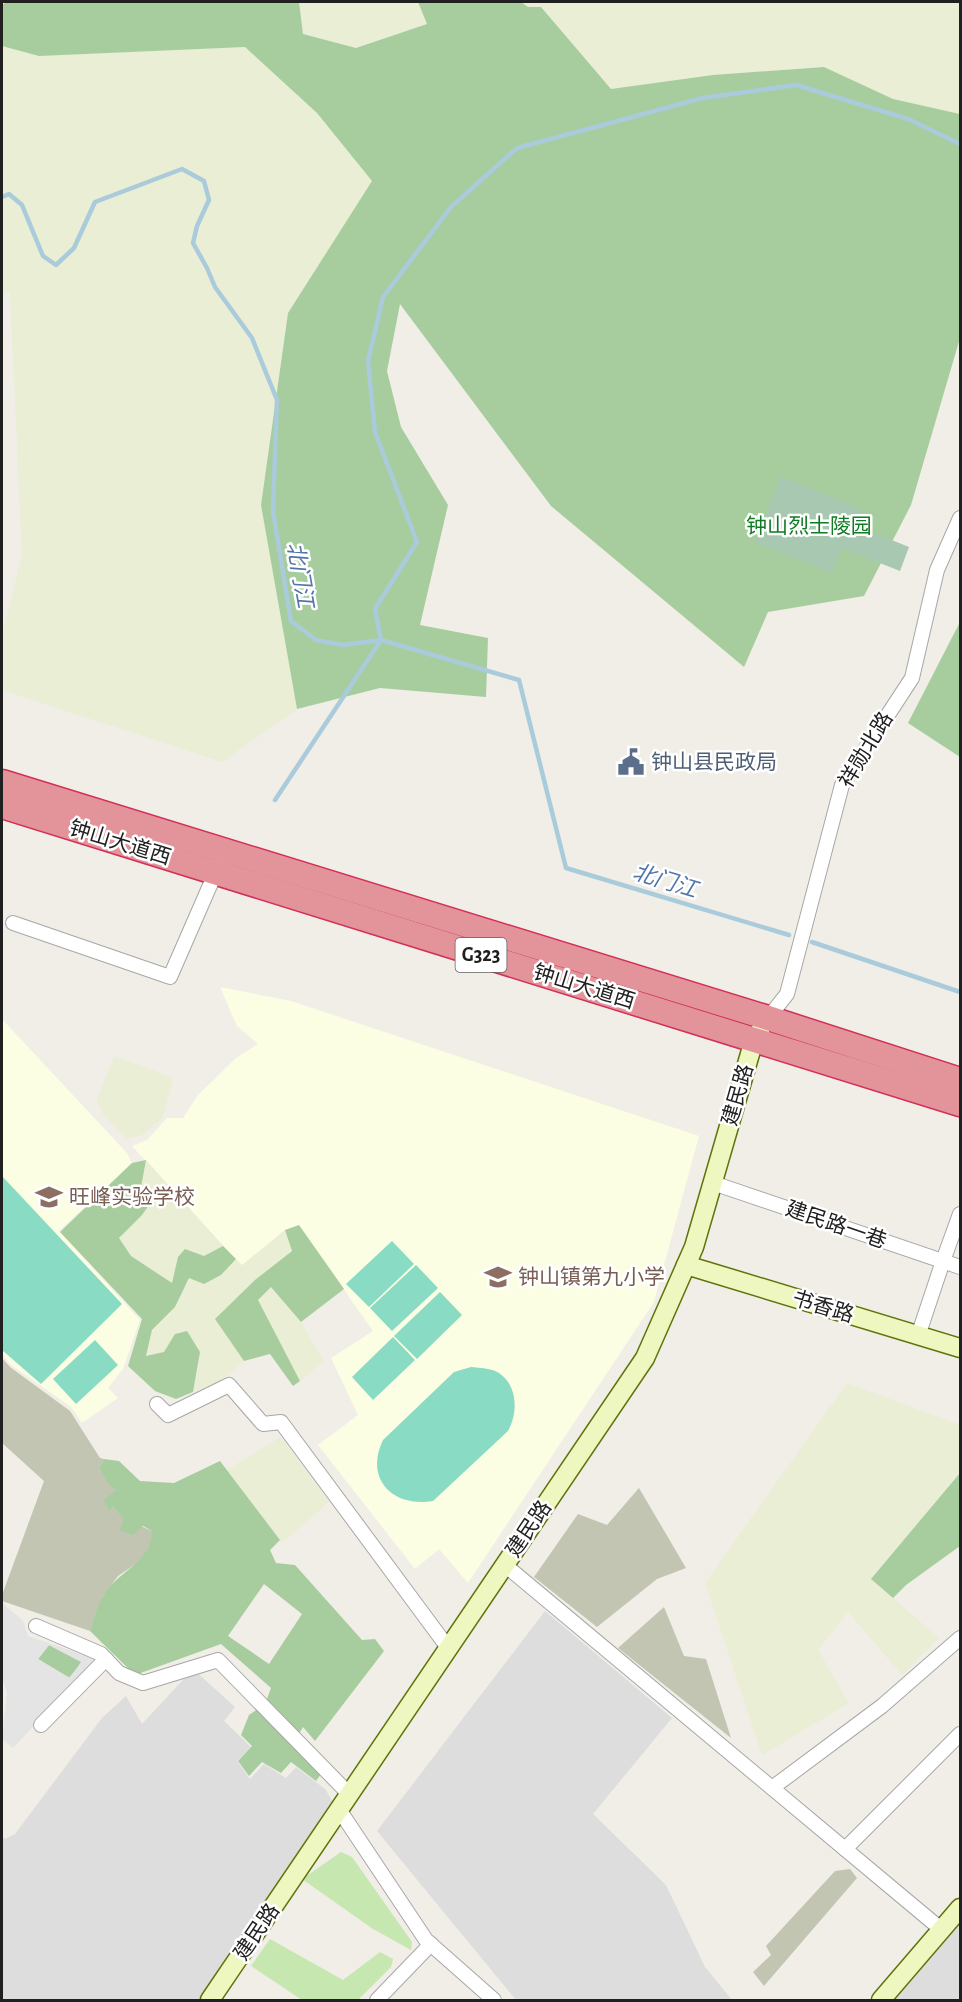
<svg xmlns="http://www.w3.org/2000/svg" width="962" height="2002" font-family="'Alegreya Sans','Noto Sans SC',sans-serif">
<rect width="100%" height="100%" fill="#f0eee7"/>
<!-- residential -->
<g fill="#dedddd">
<path d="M545,1611L672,1718L593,1814L666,1885L705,1967L732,2000H516L377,1831Z"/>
<path d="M193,1669L235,1707L224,1721L251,1747L237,1761L250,1779L264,1764L286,1778L296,1767L325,1789L336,1807L199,2000H2V1837L5,1839L15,1834L102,1718L126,1696L142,1724Z"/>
<path d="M960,1922V2000H892Z"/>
</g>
<!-- education -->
<g fill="#fbfee3">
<path d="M220,987L291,1001L699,1136L654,1302L468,1583L439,1549L415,1569L318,1445L358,1415L331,1358L373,1331L299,1226L285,1230L242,1266L132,1146L147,1140L167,1118H183L198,1095L236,1058L258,1044L237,1026Z"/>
<path d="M2,1019L127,1153L132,1163L59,1231L140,1320L123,1369L108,1388L118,1398L82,1423L71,1407L10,1364L2,1354Z"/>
</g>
<!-- construction -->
<g fill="#c3c5b3">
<path d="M2,1358L10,1367L70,1411L100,1458L104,1459L99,1467L116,1490L109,1510L113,1507L125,1519L152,1531V1540L143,1559L118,1576L103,1596L90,1631L2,1601V1595L44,1481L2,1443Z"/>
<path d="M639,1488L686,1568L657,1579L597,1627L534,1577L578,1514L607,1525Z"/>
<path d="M664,1607L684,1656L706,1659L731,1738L618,1648Z"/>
<path d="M850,1869L857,1878L764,1986L753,1972L771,1955L766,1946L835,1871Z"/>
</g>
<!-- farmland -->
<g fill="#e9eed4">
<path d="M299,2H418L427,24L356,48L303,34Z"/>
<path d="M521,2H960V114L893,99L824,67L713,75L611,89L541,7H528Z"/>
<path d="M2,46L39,56L245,47L317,113L372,181L288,313L261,505L297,709L222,762L2,690V634L22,555L10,292L2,293Z"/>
<path d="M114,1056L173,1078L163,1117L142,1135L127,1139L103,1114L97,1100Z"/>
<path d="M146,1160L223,1246L204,1256L178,1257L172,1283L131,1256L119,1238L124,1232L141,1187Z"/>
<path d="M285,1230L292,1250L255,1280L216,1319L244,1361L218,1382L193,1392L199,1364L175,1334L164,1352L146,1356L152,1331L175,1307L190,1278L221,1275L236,1259L242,1265Z"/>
<path d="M271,1287L301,1322L323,1361L300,1381L258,1301Z"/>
<path d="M847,1383L960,1425V1473L871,1579L939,1638L902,1675L848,1612L818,1650L849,1703L762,1755L705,1583Z"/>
<path d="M281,1437L329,1502L282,1543L227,1470Z"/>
</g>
<!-- grass -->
<g fill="#c6e7b0">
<path d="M341,1852L352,1857L412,1942L411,1950L373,1929L302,1879Z"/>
<path d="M270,1939L343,1980L380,1952L393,1959L391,1967L358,2000H302L251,1966Z"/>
</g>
<!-- forest -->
<g fill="#a7cd9e" fill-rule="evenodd">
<path d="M7,2H299L303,34L356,48L427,24L418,2H521L528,7H541L611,89L713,75L824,67L893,99L960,114V338L911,505L864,596L768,612L744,667L551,506L400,304L387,371L401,427L448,505L420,625L488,638L486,697L380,688L297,709L261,505L288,313L372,181L317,113L245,47L39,56L2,46V5Z"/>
<path d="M960,622V757L908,723Z"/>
<path d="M146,1160L141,1187L149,1205L142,1215L119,1238L131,1256L172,1283L178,1257L185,1249L204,1256L223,1246L236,1259L221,1275L204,1284L189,1278L175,1307L152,1330L146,1356L164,1352L175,1334L187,1331L200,1352L193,1392L176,1399L155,1391L128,1366L142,1319L60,1232L132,1163Z"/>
<path d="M299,1225L344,1289L301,1322L271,1287L258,1300L300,1381L293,1386L270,1354L244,1361L215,1319L255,1280L292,1251L285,1230Z"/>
<path d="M104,1459L119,1461L140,1481L174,1483L220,1461L280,1540L270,1550L276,1563L295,1565L362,1640L375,1639L384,1651L315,1741L303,1727L292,1746L321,1774L316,1781L291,1762L281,1773L262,1762L249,1776L238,1761L252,1746L241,1735L249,1715L265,1704L271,1688L221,1644L135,1675L90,1631C94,1620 97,1606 103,1596C117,1571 152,1563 152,1531L143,1526L133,1535L120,1530L124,1519L113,1507L109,1511L104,1500L116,1490L109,1484L99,1467ZM264,1584L302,1614L269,1664L228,1636Z"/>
<path d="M960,1473V1546L906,1585L893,1598L871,1579Z"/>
<path d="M49,1645L82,1662L69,1678L38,1659Z"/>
</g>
<!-- cemetery -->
<path fill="#a9c8b1" d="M781,476L861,509L854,525L909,547L900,571L842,548L832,573L755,542Z"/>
<!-- pitch -->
<g fill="#89dbc4">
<path d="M2,1176L122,1304L41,1384L2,1350Z"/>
<path d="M392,1241L414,1264L369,1307L346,1284Z"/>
<path d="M416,1265L438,1288L392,1331L370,1308Z"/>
<path d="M440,1292L462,1315L417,1359L394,1336Z"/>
<path d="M393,1337L415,1360L373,1400L352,1377Z"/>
<path d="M95,1340L118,1365L76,1404L53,1379Z"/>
<path d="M471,1367C480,1368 491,1368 499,1373C518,1386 518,1413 508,1431L433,1501C393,1508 364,1479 383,1440L454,1372Z"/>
</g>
<!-- parking -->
<path fill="#e4e4e4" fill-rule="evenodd" d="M2,1603L23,1621L28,1636L96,1659L13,1748L2,1739L7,1693L2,1677ZM49,1645L81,1662L70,1678L38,1659Z"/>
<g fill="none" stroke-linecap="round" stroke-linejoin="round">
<!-- stream -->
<g stroke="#aacbdb" stroke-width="4.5">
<path d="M2,197L9,194L22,205L43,256L56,265L74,248L95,202L182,169L204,181L209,200L197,226L193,243L207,268L215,287L252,338L277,400L273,511L291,621L316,640L343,645L381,640L519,680L566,868L789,935"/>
<path d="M275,800L381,640L375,609L417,542L375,432L368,361L383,297L451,207L517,148L703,98L796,85L908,119L960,144"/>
<path d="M812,942L960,992"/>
</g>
<defs>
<g id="street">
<path d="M13,923L170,977L218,867"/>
<path d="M768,1018L787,994L842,785L912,678L937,570L960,518"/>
<path d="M713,1183L960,1267"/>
<path d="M918,1336L943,1261L960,1214"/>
<path d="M157,1404L168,1415L229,1385L263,1424L281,1422L449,1649"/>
<path d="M505,1565L942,1930"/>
<path d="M36,1626L101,1654L119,1673L143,1683L218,1660L350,1795"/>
<path d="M41,1725L106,1659"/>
<path d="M772,1788L882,1706L960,1638"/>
<path d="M340,1811L426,1940L494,2000"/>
<path d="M845,1849L960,1734"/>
<path d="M377,2000L431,1944"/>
</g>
<g id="secondary">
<path d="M686,1265L960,1348"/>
<path d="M210,2000L645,1358L694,1247L754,1040L760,1031"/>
<path d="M881,2000L960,1908"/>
</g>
<g id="highway">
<path d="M2,782L768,1018L960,1080"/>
<path d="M2,806L960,1104"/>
</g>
</defs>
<!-- street casing -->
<use href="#street" stroke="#a7a7a7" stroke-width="16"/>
<!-- secondary casing -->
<use href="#secondary" stroke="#5e740a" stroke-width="21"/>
<!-- highway casing -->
<use href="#highway" stroke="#d32f57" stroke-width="27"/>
<!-- street -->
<use href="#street" stroke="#fff" stroke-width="14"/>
<!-- secondary -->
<use href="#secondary" stroke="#eef7bf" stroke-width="18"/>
<!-- highway -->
<use href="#highway" stroke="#e3939a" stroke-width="24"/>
</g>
<!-- icons -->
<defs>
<symbol id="civic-bare" viewBox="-9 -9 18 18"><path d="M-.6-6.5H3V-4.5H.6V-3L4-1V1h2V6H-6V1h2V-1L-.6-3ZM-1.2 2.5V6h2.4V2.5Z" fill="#5c6f8a" stroke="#fff" stroke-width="2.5" paint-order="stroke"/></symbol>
<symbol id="school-bare" viewBox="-9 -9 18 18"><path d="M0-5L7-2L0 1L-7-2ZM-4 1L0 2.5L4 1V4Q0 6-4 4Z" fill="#8d6e63" stroke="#fff" stroke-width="2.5" paint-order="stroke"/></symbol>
</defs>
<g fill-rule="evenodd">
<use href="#civic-bare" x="612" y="743" width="38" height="38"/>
<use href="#school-bare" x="30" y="1178" width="38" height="38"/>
<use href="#school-bare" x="479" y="1258" width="38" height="38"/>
</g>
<g text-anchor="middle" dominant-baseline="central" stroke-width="5" stroke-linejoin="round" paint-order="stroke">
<!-- shield labels -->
<rect fill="#fff" stroke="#636363" stroke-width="1.5" x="455.5" y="938" width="51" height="34" rx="4.5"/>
<g font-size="20" font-weight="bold" fill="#202020">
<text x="481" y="955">G323</text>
</g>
<!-- park labels -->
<g font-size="21" fill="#117b25" stroke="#fff">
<text x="809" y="526">钟山烈士陵园</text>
</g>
<!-- street labels -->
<g font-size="21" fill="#202020" stroke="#fff">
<text transform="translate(866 750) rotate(-59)">祥勋北路</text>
<text transform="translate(120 843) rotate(17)">钟山大道西</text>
<text transform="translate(584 987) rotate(17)">钟山大道西</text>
<text transform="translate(738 1095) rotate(-74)">建民路</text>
<text transform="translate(836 1225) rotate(19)">建民路一巷</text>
<text transform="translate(823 1307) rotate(17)">书香路</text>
<text transform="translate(529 1529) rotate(-56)">建民路</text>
<text transform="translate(257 1932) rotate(-56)">建民路</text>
</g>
<!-- service labels -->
<g font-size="21" fill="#4e5e75" stroke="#fff" text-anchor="start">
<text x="651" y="762">钟山县民政局</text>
</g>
<!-- education labels -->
<g font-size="21" fill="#785e54" stroke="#fff" text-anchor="start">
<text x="69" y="1197">旺峰实验学校</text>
<text x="518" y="1277">钟山镇第九小学</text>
</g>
<!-- water labels -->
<g font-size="22" font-style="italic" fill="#5075ac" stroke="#fff">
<text transform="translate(300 575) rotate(80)">北门江</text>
<text transform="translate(665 881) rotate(17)">北门江</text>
</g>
</g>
<!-- border -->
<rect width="962" height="2002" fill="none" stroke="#202020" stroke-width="6"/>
</svg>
